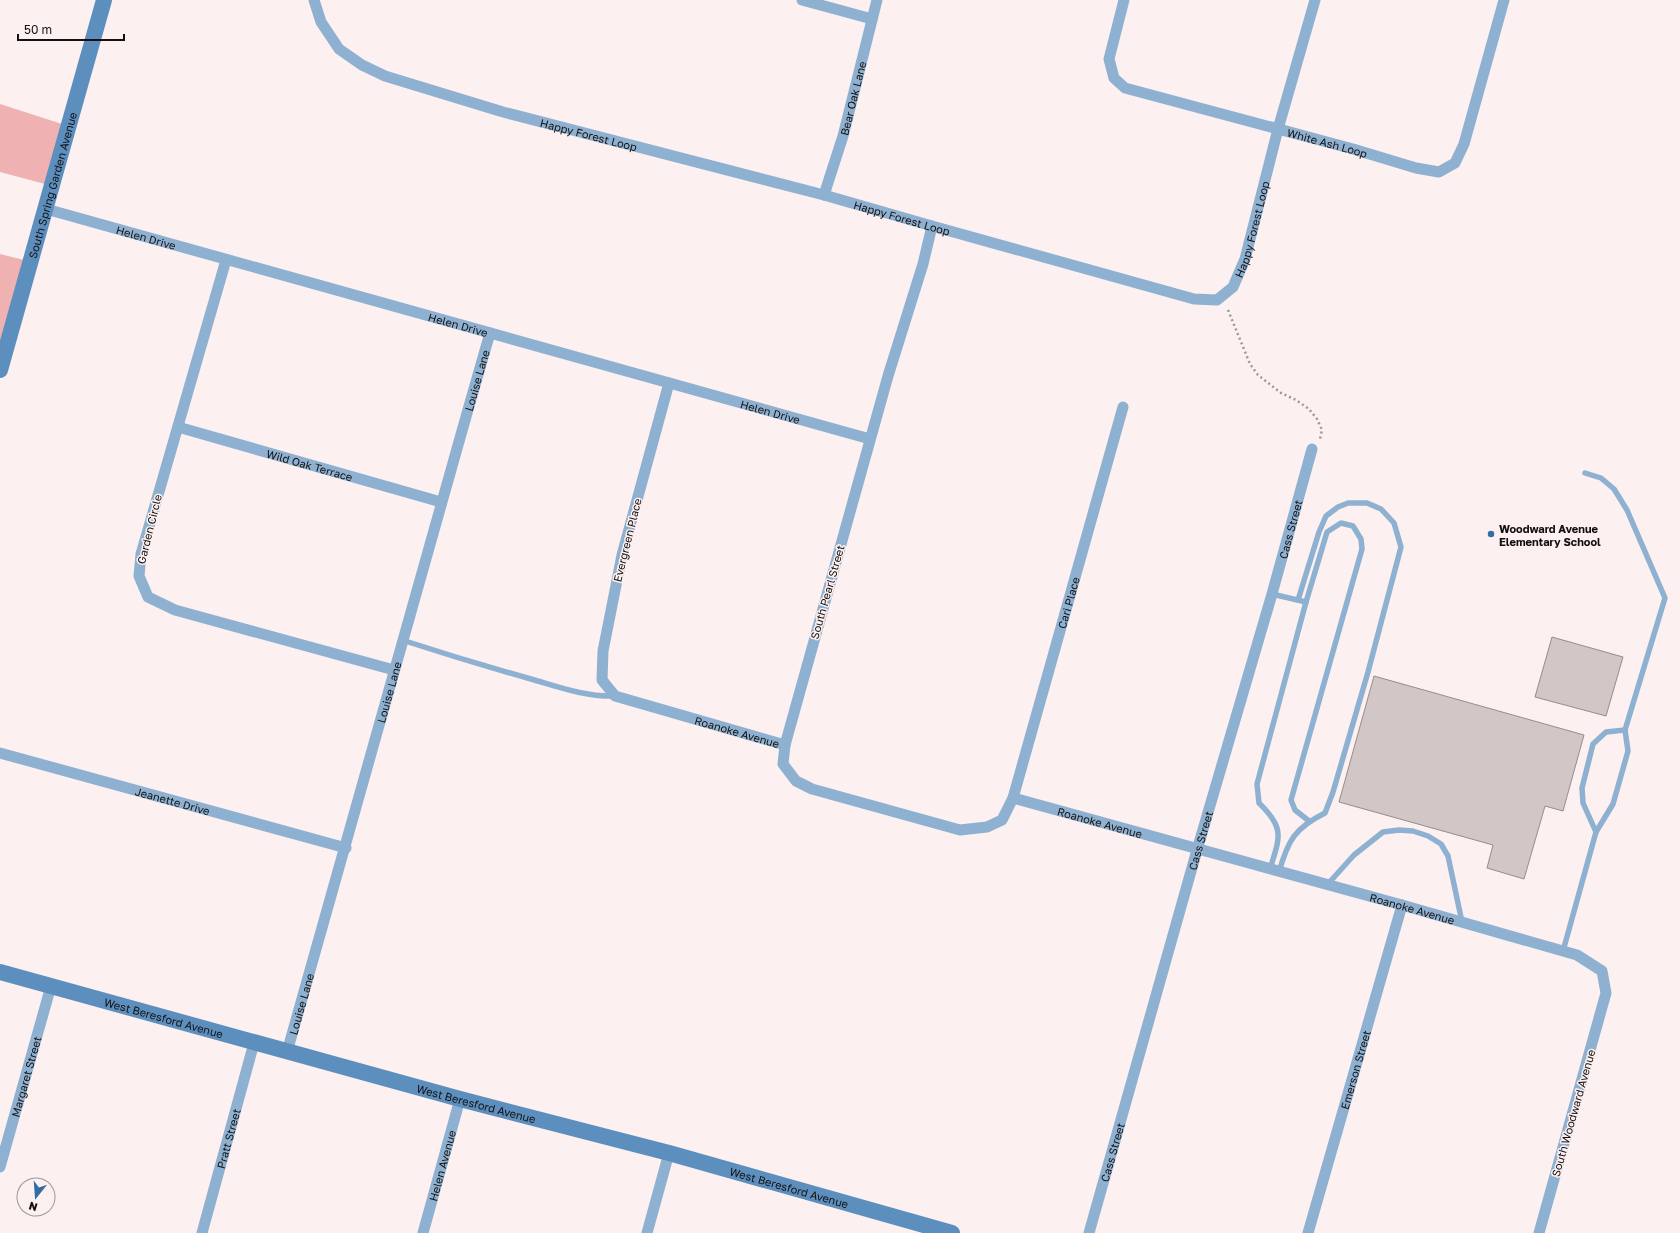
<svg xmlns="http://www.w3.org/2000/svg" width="1680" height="1233" font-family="'Golos Text',sans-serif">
<rect width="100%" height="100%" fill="#fcf0f0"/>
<!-- forest -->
<g fill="#efb1b1">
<path d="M0,104L62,124L45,184L0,172Z"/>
<path d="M0,254L24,260L0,344Z"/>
</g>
<!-- building -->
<g fill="#d2c6c6" stroke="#978c8c">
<path d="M1552,637L1623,657L1606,716L1535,697Z"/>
<path d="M1374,676L1584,735L1563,811L1545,806L1524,879L1487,868L1493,845L1339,802Z"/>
</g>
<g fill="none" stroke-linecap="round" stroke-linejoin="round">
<!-- path -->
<path stroke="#9f9696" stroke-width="2.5" stroke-dasharray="2 3" stroke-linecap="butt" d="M1228,310L1250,364L1258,375L1281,393L1296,400L1309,409L1317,419L1322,430L1320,439"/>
<!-- lane -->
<g stroke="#8fb1d1" stroke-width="5.5">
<path d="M1272,594L1306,602"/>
<path d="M402,640C445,654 488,667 531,679C559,687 586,697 615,696"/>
<path d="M1596,832L1583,803L1582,788L1593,744L1606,732L1625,730"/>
<path d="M1270,869C1280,837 1285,828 1259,803L1257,784L1306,602L1327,532L1341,523L1353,526L1361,539L1362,549L1291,800L1295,810L1309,821"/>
<path d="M1279,872C1288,840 1295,828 1325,813L1333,792L1368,672L1401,547L1394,523L1381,509L1367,503H1348L1338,507L1326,516L1319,532L1298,600"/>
<path d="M1327,885L1354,855L1383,832L1399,830L1413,831L1428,836L1441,844L1448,856L1462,922"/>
<path d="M1563,951L1596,832L1613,804L1628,751L1625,730L1665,598L1627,510L1614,489L1601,478L1585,473"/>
</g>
<!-- street -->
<g stroke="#8fb1d1" stroke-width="11">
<path id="s1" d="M314,0L321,22L339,49L362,65L385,76L503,112L824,195L932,226L1194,299L1217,300L1233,287L1245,259L1278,129L1315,0"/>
<path d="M802,0L872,19"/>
<path id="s2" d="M1124,0L1109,59L1114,78L1125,88L1353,149L1416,168L1439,172L1455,163L1464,144L1504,0"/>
<path id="s3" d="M824,195L843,136L877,0"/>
<path id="s4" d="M46,209L870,439"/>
<path id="s5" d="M932,226L923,264L888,376L785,745L783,764L796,781L812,789L960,830L987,827L1002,820L1013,798L1402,905L1577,955L1602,971L1606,993L1539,1233"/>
<path d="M226,260L141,554L139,576L148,597L175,610L394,670"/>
<path id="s6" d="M669,383L622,555L603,651L602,680L615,696L785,745"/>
<path id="s7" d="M178,427L441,502"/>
<path id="s8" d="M0,753L346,848"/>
<path id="s9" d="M1013,798L1123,407"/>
<path id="s10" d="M287,1052C356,812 421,572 490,333"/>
<path id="s11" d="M0,1167L51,986"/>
<path id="s12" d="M202,1233L254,1043"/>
<path id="s13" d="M423,1233L460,1099"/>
<path d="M647,1233L669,1153"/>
<path id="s14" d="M1089,1233L1197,850L1272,594L1312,449"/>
<path id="s15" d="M1308,1233L1402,905"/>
</g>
<!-- secondary -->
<g stroke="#5c8fbe" stroke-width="16">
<path id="s16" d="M0,370L104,0"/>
<path id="s17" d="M0,972L460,1099L669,1153L952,1233"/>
</g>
</g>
<!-- markers -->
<circle fill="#306ea5" stroke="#fcf0f0" stroke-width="1.5" cx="1491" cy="534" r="4"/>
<g text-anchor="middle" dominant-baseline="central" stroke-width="3" stroke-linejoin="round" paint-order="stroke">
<!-- street labels -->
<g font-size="11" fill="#141010" stroke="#fcf0f0">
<text stroke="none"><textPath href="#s3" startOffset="101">Bear Oak Lane</textPath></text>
<text stroke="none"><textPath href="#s1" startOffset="321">Happy Forest Loop</textPath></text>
<text stroke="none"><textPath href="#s2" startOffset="305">White Ash Loop</textPath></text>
<text stroke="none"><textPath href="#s16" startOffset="192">South Spring Garden Avenue</textPath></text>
<text stroke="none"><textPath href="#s1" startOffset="645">Happy Forest Loop</textPath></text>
<text stroke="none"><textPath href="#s1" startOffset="1053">Happy Forest Loop</textPath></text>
<text stroke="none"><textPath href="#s4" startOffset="104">Helen Drive</textPath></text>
<text stroke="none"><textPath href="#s4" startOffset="428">Helen Drive</textPath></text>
<text stroke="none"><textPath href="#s10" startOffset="698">Louise Lane</textPath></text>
<text stroke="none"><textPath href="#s4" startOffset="752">Helen Drive</textPath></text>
<text stroke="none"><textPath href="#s7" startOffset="137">Wild Oak Terrace</textPath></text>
<text transform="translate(149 529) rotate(-76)">Garden Circle</text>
<text stroke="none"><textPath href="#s14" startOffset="732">Cass Street</textPath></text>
<text transform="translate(627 540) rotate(-76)">Evergreen Place</text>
<text transform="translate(827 592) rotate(-74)">South Pearl Street</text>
<text stroke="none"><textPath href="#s9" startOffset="203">Cari Place</textPath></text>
<text stroke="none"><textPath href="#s10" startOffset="374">Louise Lane</textPath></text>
<text stroke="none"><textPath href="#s6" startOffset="453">Roanoke Avenue</textPath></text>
<text stroke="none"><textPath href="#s8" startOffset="179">Jeanette Drive</textPath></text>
<text stroke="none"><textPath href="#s5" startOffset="910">Roanoke Avenue</textPath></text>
<text stroke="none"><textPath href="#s14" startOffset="408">Cass Street</textPath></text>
<text stroke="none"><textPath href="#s5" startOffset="1234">Roanoke Avenue</textPath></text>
<text stroke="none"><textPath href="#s10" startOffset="50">Louise Lane</textPath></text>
<text stroke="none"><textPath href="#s17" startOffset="170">West Beresford Avenue</textPath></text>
<text stroke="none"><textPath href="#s15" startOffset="170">Emerson Street</textPath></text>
<text stroke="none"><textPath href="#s11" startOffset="94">Margaret Street</textPath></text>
<text stroke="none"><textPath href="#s17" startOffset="494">West Beresford Avenue</textPath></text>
<text transform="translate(1573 1113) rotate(-74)">South Woodward Avenue</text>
<text stroke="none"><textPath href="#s12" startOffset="98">Pratt Street</textPath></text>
<text stroke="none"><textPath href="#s14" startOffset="84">Cass Street</textPath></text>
<text stroke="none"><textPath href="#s13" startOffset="70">Helen Avenue</textPath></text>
<text stroke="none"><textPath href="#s17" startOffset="818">West Beresford Avenue</textPath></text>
</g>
<!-- poi labels -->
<g font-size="11" font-weight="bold" fill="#141010" stroke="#fcf0f0" text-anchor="start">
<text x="1499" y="528">Woodward Avenue<tspan x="1499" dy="13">Elementary School</tspan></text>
</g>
</g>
<!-- north arrow -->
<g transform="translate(36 1197) rotate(197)"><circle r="19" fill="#fcf0f0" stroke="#9f9696"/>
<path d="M0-3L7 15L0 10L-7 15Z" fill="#306ea5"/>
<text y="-6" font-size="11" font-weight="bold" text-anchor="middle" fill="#141010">N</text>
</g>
<!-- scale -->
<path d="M18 34v6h106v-6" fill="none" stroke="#141010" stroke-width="2"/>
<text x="24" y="34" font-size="12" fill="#141010" stroke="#fcf0f0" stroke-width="3" paint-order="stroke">50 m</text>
</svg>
